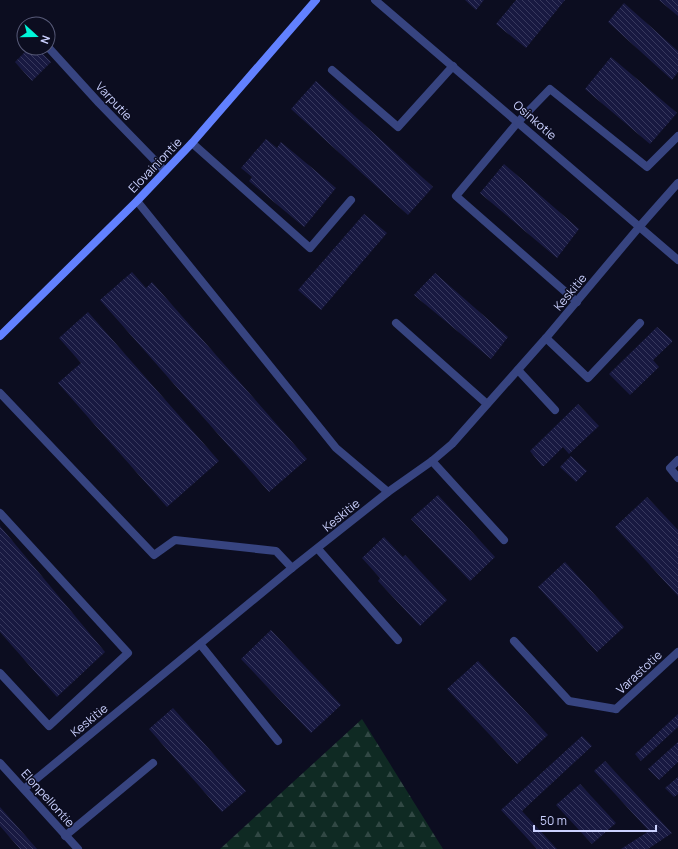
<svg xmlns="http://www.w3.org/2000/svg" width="678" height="849" font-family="Manrope,sans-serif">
<defs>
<pattern id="forest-firs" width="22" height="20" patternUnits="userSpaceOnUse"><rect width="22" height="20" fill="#0f2a23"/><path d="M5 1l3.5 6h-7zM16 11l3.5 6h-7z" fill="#314844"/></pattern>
<pattern id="building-back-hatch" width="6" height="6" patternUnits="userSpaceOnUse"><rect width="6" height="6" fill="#181941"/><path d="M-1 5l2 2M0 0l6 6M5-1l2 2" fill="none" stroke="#38395e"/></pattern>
</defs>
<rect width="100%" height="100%" fill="#0c0d20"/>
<!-- forest -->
<path fill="url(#forest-firs)" d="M362,719L443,849H220Z"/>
<!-- building -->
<g fill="url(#building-back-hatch)">
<path d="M465,0H484L476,10Z"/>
<path d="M516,0H565L526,48L496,24Z"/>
<path d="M659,0H678V16Z"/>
<path d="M624,3L678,51V72L672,80L608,22Z"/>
<path d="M29,48H37L51,62L32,81L15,62Z"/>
<path d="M611,57L677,113L650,144L585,89Z"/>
<path d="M316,81L433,187L408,215L291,109Z"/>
<path d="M266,139L277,148L281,142L336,188L304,227L249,181L252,177L241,168Z"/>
<path d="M504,164L579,229L557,258L480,193Z"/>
<path d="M364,214L387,233L321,310L298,290Z"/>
<path d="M132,272L146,288L152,282L307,459L269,492L100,300Z"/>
<path d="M435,273L508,337L491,359L414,295Z"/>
<path d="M88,312L219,461L167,507L58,383L81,363L59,338Z"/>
<path d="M657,327L672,340V342L653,360L659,367L630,395L609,374Z"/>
<path d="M578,404L599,426L569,454L563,447L544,466H542L530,451Z"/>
<path d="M571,456L587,471L576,482L560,467Z"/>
<path d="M438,495L495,557L470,581L411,519Z"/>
<path d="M647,497L678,530V596L615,527Z"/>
<path d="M0,526L105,652L57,697L0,632Z"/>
<path d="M384,537L403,557L405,555L447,600L420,626L378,581L380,578L362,558Z"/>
<path d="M565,562L624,627L597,652L538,587Z"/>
<path d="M271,630L341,705L311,733L241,659Z"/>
<path d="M478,661L548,735L517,764L447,689Z"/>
<path d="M173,708L246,791L222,812L149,729Z"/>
<path d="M678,714V727L641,761L635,754Z"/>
<path d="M582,736L592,746L522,811L557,849H537L501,810Z"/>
<path d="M678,742V762L659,780L648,769Z"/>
<path d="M605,761L672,833L648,849H621L649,831L594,771Z"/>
<path d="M678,777V794L674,797L665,788Z"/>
<path d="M580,784L616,823L592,844L556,805Z"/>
<path d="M0,807L37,849H20L0,826Z"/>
</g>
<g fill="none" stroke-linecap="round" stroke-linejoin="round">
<!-- lane -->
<g stroke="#374480" stroke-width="8">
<path d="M48,47L99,103L165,171"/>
<path d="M332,70L398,127L453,66"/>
<path d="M192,143L310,248L351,200"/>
<path d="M137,201L336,448L388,492"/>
<path d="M577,302L456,196L518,122L550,89L647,167L678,136"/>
<path d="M396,323L487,404"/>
<path d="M546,338L588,378L640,323"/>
<path d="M518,370L555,410"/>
<path d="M0,393L154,555L175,540L276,551L292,568"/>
<path d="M678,460L670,468L678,478"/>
<path d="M432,461L504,540"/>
<path d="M0,513L128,653L49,726L0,673"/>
<path d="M318,549L398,640"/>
<path d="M514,641L569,701L616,709"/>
<path d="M200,644L278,741"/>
<path d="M65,836L153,763"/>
</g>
<!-- street -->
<g stroke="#374480" stroke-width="8">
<path d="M375,0L678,260"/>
<path d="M616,709L678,652"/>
<path d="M0,763L78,849"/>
<path d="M24,789L292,568L388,492L432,461L452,444L546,338L640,226L678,183"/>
</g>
<!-- secondary -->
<path stroke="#6281ff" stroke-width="8" d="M0,336L137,201L192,143L316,0"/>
</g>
<g text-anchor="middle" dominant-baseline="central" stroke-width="3" stroke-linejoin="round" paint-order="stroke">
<!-- street labels -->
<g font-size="12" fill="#cbd1ff" stroke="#0c0d20">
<text transform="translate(114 101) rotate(47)">Varputie</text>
<text transform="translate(535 120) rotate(41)">Osinkotie</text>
<text transform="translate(155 165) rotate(-46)">Elovainiontie</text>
<text transform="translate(570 292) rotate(-50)">Keskitie</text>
<text transform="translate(341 515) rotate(-39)">Keskitie</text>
<text transform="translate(639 672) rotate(-43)">Varastotie</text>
<text transform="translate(89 720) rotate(-39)">Keskitie</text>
<text transform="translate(48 798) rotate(48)">Elonpellontie</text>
</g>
</g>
<!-- north arrow -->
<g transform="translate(36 36) rotate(111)"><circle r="19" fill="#0c0d20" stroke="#585b79"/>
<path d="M0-3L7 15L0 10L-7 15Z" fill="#00f6d9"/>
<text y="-6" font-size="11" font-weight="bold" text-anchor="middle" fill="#cbd1ff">N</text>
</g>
<!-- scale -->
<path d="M534 825v6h122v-6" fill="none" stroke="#cbd1ff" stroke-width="2"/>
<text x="540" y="825" font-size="12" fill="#cbd1ff" stroke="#0c0d20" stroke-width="3" paint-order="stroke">50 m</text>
</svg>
